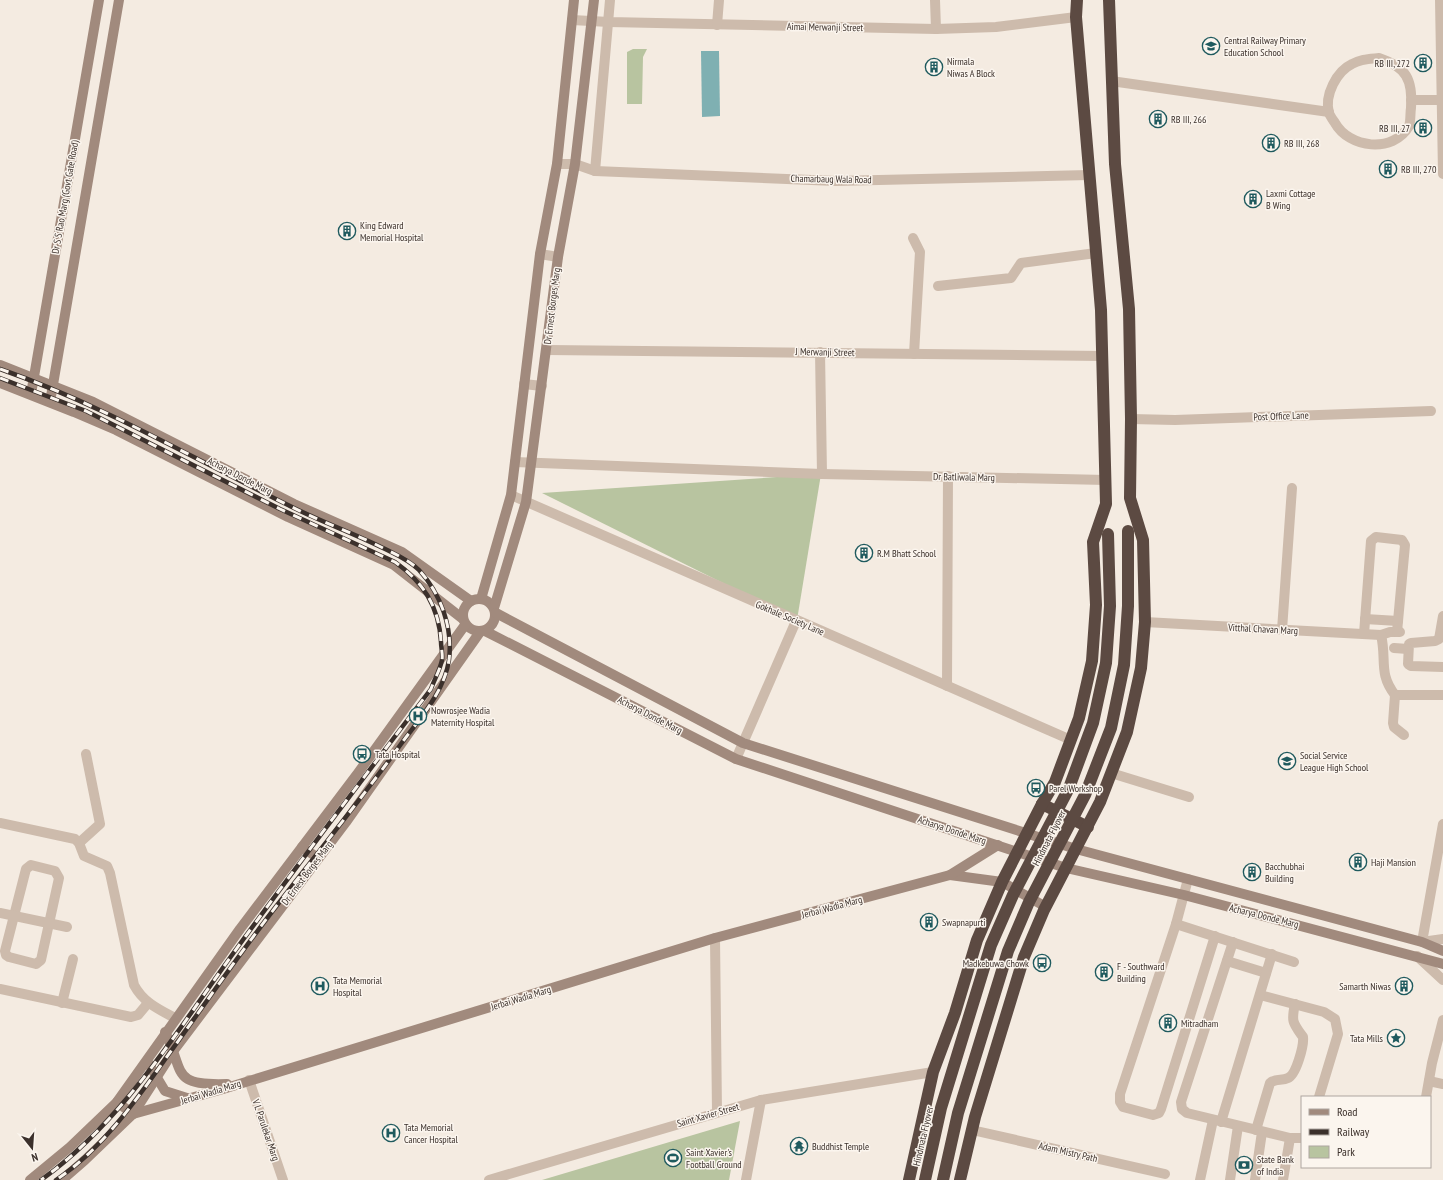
<svg xmlns="http://www.w3.org/2000/svg" width="1443" height="1180" font-family="'PT Sans Narrow',sans-serif">
<rect width="100%" height="100%" fill="#f4ebe1"/>
<!-- green -->
<g fill="#b8c4a0">
<path d="M633,49H647L643,57L642,104H627V52Z"/>
<path d="M821,474L797,620L542,493Z"/>
<path d="M740,1121L729,1180H542Z"/>
</g>
<!-- water -->
<path fill="#7fb0b2" d="M701,51H719L720,116L702,117Z"/>
<g fill="none" stroke-linecap="round" stroke-linejoin="round">
<!-- street -->
<g stroke="#cdbbac" stroke-width="10">
<path d="M935,0L936,29"/>
<path d="M1440,0L1443,174"/>
<path d="M572,20L609,22L936,29L996,27L1076,17"/>
<path d="M717,25L719,0"/>
<path d="M1379,58C1406,67 1413,79 1411,108C1410,113 1411,121 1409,126C1393,154 1349,148 1335,123C1333,120 1330,116 1329,113C1324,95 1337,71 1352,64C1361,59 1369,59 1379,58Z"/>
<path d="M1111,81L1329,112"/>
<path d="M1411,100H1441"/>
<path d="M557,164H575L595,171L836,181L1089,175"/>
<path d="M595,171L610,0"/>
<path d="M913,238L920,252L914,354"/>
<path d="M540,254L558,257"/>
<path d="M938,286L1011,278L1021,263L1096,253"/>
<path d="M547,350L1102,356"/>
<path d="M820,352L822,474"/>
<path d="M524,384L542,386"/>
<path d="M1131,419L1175,420L1431,411"/>
<path d="M515,462L822,474L1106,480"/>
<path d="M511,495L1071,740"/>
<path d="M1443,616L1439,639L1435,641L1411,643L1409,644L1408,664L1411,666L1443,667"/>
<path d="M1365,619L1398,621"/>
<path d="M1145,622L1381,635L1390,632H1400"/>
<path d="M1282,630L1292,488"/>
<path d="M1364,634L1371,541L1376,537L1402,540L1405,545L1397,632"/>
<path d="M1381,635C1387,660 1378,673 1395,695H1443"/>
<path d="M1394,648L1408,649"/>
<path d="M947,686L948,476"/>
<path d="M1395,695L1393,723L1394,727L1404,735"/>
<path d="M736,759L796,621"/>
<path d="M1111,773L1189,797"/>
<path d="M0,823L75,839L79,843L84,856L107,866L110,873L134,985C143,1002 158,1009 175,1018"/>
<path d="M1443,824L1422,942L1443,939"/>
<path d="M79,843L100,824L86,754"/>
<path d="M31,865L55,871L59,878L41,960L36,964L9,957L6,955L5,951L26,869Z"/>
<path d="M1188,879L1176,924L1120,1094V1102L1123,1107L1153,1115L1159,1113L1161,1109L1215,936"/>
<path d="M0,913L67,927"/>
<path d="M1176,924L1294,962"/>
<path d="M715,938L717,1112"/>
<path d="M1233,942L1181,1102L1182,1109L1187,1113L1290,1138H1302"/>
<path d="M1417,956L1443,980"/>
<path d="M1227,961L1266,973"/>
<path d="M0,989L131,1017L138,1015L148,1003"/>
<path d="M1260,995L1324,1012L1335,1019L1338,1034L1319,1097"/>
<path d="M62,1003L73,959"/>
<path d="M249,1080L283,1180"/>
<path d="M1429,1081L1443,1084"/>
<path d="M1426,1097L1432,1063L1443,1020"/>
<path d="M1221,1122L1272,954"/>
<path d="M972,1130L1165,1174"/>
<path d="M1256,1130L1270,1083C1275,1078 1282,1081 1288,1078C1296,1075 1304,1046 1303,1037C1293,1023 1291,1022 1295,1004"/>
<path d="M489,1180L761,1100L933,1072"/>
<path d="M746,1180L761,1100"/>
<path d="M1200,1180L1213,1120"/>
<path d="M1230,1180L1238,1126"/>
<path d="M1255,1180L1262,1132"/>
<path d="M1283,1180L1290,1138"/>
</g>
<!-- secondary -->
<g stroke="#a18a7d" stroke-width="10">
<path d="M0,365L93,402L294,504L402,552L471,601"/>
<path d="M0,383L74,412L116,430L288,517L394,565L463,619"/>
<path d="M31,394L99,0"/>
<path d="M50,402L119,0"/>
<circle cx="479" cy="615" r="16"/>
<path d="M481,599L511,495L540,254L557,164L574,0"/>
<path d="M494,608L526,502L558,257L575,164L594,0"/>
<path d="M496,613L743,743L1076,849L1422,942L1443,951"/>
<path d="M485,631L736,759L1066,868L1184,895L1443,964"/>
<path d="M302,847L318,858"/>
<path d="M950,875L1002,882L1046,907"/>
<path d="M165,1032C185,1072 170,1086 227,1084"/>
<path d="M147,1061L165,1091L187,1098"/>
<path d="M117,1102L133,1114"/>
<path d="M133,1114L174,1050L346,822L480,632"/>
<path d="M30,1180L70,1147L117,1102L240,929L358,773L465,625"/>
<path d="M62,1180L85,1160L133,1114L223,1089L715,938L950,875L998,845"/>
</g>
<!-- highway -->
<g stroke="#5c4a42" stroke-width="12">
<path d="M1042,804L1088,827"/>
<path d="M909,1180L933,1072L955,1013L977,940L1002,882L1042,804L1055,782L1079,718L1092,661L1096,605L1093,542L1106,504L1101,310L1076,17L1077,0"/>
<path d="M960,1180L975,1117L1024,957L1044,910L1100,802L1127,732L1141,668L1145,622L1143,540L1130,498L1131,419L1129,309L1115,164L1109,0"/>
</g>
<defs>
<g id="rail">
<path d="M0,369C101,404 192,458 288,505C319,521 351,532 383,548C395,554 409,560 419,570C441,594 453,628 449,660C444,693 419,719 401,744C361,799 319,851 278,904C239,954 203,1007 166,1058C135,1102 101,1150 56,1180"/>
<path d="M0,378L86,411L280,509L395,562C423,582 439,606 441,642C441,647 443,655 442,660C440,670 434,680 431,689C364,777 297,865 232,955C175,1034 122,1122 41,1180"/>
</g>
</defs>
<!-- rail casing -->
<use href="#rail" stroke="#3b302b" stroke-width="4.5"/>
<!-- rail -->
<use href="#rail" stroke="#fbf5ee" stroke-width="3" stroke-dasharray="9" stroke-linecap="butt"/>
<!-- highway-bridge -->
<g stroke="#5c4a42" stroke-width="12">
<path d="M925,1180L941,1108L991,945L1013,895L1069,788L1093,723L1106,663L1110,606L1108,534"/>
<path d="M943,1180L958,1113L1008,951L1029,902L1085,795L1111,728L1124,665L1128,606V531"/>
</g>
</g>
<!-- icons -->
<defs>
<symbol id="school-ring" viewBox="-11 -11 22 22"><circle r="9.5" fill="#fbf5ee" stroke="#1f5a5e" stroke-width="1.5"/><path d="M0-5L7-2L0 1L-7-2ZM-4 1L0 2.5L4 1V4Q0 6-4 4Z" fill="#1f5a5e"/></symbol>
<symbol id="building-ring" viewBox="-11 -11 22 22"><circle r="9.5" fill="#fbf5ee" stroke="#1f5a5e" stroke-width="1.5"/><path d="M-4-6H4V6H1V3H-1V6H-4ZM-2.5-4.3h1.7v1.8h-1.7ZM.8-4.3h1.7v1.8H.8ZM-2.5-1h1.7V.8h-1.7ZM.8-1h1.7V.8H.8Z" fill="#1f5a5e"/></symbol>
<symbol id="hospital-ring" viewBox="-11 -11 22 22"><circle r="9.5" fill="#fbf5ee" stroke="#1f5a5e" stroke-width="1.5"/><path d="M-5-5h3v3.5h4V-5h3V5h-3V1.5h-4V5h-3Z" fill="#1f5a5e"/></symbol>
<symbol id="bus-ring" viewBox="-11 -11 22 22"><circle r="9.5" fill="#fbf5ee" stroke="#1f5a5e" stroke-width="1.5"/><path d="M-5-6H5V4H4V6H2V4H-2V6H-4V4H-5ZM-3.5-4V0h7V-4ZM-3.5 1.2v1.5H-2V1.2ZM2 1.2v1.5H3.5V1.2Z" fill="#1f5a5e"/></symbol>
<symbol id="sight-ring" viewBox="-11 -11 22 22"><circle r="9.5" fill="#fbf5ee" stroke="#1f5a5e" stroke-width="1.5"/><path d="M0-6L1.8-2.2L6-1.7L2.9 1.2L3.7 5.4L0 3.3L-3.7 5.4L-2.9 1.2L-6-1.7L-1.8-2.2Z" fill="#1f5a5e"/></symbol>
<symbol id="temple-ring" viewBox="-11 -11 22 22"><circle r="9.5" fill="#fbf5ee" stroke="#1f5a5e" stroke-width="1.5"/><path d="M0-6L5-2H3V0L6.5 2.5H4V6H1.5V3h-3V6H-4V2.5H-6.5L-3 0V-2H-5Z" fill="#1f5a5e"/></symbol>
<symbol id="stadium-ring" viewBox="-11 -11 22 22"><circle r="9.5" fill="#fbf5ee" stroke="#1f5a5e" stroke-width="1.5"/><path d="M0-5a6.5 5 0 1 0 0 10a6.5 5 0 1 0 0-10ZM-3.5-1.8h7v3.6h-7Z" fill="#1f5a5e"/></symbol>
<symbol id="bank-ring" viewBox="-11 -11 22 22"><circle r="9.5" fill="#fbf5ee" stroke="#1f5a5e" stroke-width="1.5"/><path d="M-6-4H6V4H-6ZM0-2.3a2.3 2.3 0 1 0 0 4.6a2.3 2.3 0 1 0 0-4.6Z" fill="#1f5a5e"/></symbol>
</defs>
<g fill-rule="evenodd">
<use href="#school-ring" x="1201" y="36" width="20" height="20"/>
<use href="#building-ring" x="1413" y="53" width="20" height="20"/>
<use href="#building-ring" x="924" y="57" width="20" height="20"/>
<use href="#building-ring" x="1148" y="109" width="20" height="20"/>
<use href="#building-ring" x="1413" y="118" width="20" height="20"/>
<use href="#building-ring" x="1261" y="133" width="20" height="20"/>
<use href="#building-ring" x="1378" y="159" width="20" height="20"/>
<use href="#building-ring" x="1243" y="189" width="20" height="20"/>
<use href="#building-ring" x="337" y="221" width="20" height="20"/>
<use href="#building-ring" x="854" y="543" width="20" height="20"/>
<use href="#hospital-ring" x="408" y="706" width="20" height="20"/>
<use href="#bus-ring" x="352" y="744" width="20" height="20"/>
<use href="#school-ring" x="1277" y="751" width="20" height="20"/>
<use href="#bus-ring" x="1026" y="778" width="20" height="20"/>
<use href="#building-ring" x="1348" y="852" width="20" height="20"/>
<use href="#building-ring" x="1242" y="862" width="20" height="20"/>
<use href="#building-ring" x="919" y="912" width="20" height="20"/>
<use href="#bus-ring" x="1032" y="953" width="20" height="20"/>
<use href="#building-ring" x="1094" y="962" width="20" height="20"/>
<use href="#hospital-ring" x="310" y="976" width="20" height="20"/>
<use href="#building-ring" x="1394" y="976" width="20" height="20"/>
<use href="#building-ring" x="1158" y="1013" width="20" height="20"/>
<use href="#sight-ring" x="1386" y="1028" width="20" height="20"/>
<use href="#hospital-ring" x="381" y="1123" width="20" height="20"/>
<use href="#temple-ring" x="789" y="1136" width="20" height="20"/>
<use href="#stadium-ring" x="663" y="1148" width="20" height="20"/>
<use href="#bank-ring" x="1234" y="1155" width="20" height="20"/>
</g>
<g text-anchor="middle" dominant-baseline="central" stroke-width="3" stroke-linejoin="round" paint-order="stroke">
<!-- street labels -->
<g font-size="10" fill="#3b302b" stroke="#fbf5ee">
<text transform="translate(825 27) rotate(1)">Aimai Merwanji Street</text>
<text transform="translate(831 179) rotate(1)">Chamarbaug Wala Road</text>
<text transform="translate(65 197) rotate(-80)">Dr S S Rao Marg (Govt Gate Road)</text>
<text transform="translate(552 306) rotate(-83)">Dr Ernest Borges Marg</text>
<text transform="translate(825 352) rotate(1)">J Merwanji Street</text>
<text transform="translate(1281 416) rotate(-2)">Post Office Lane</text>
<text transform="translate(240 476) rotate(27)">Acharya Donde Marg</text>
<text transform="translate(964 477) rotate(1)">Dr Batliwala Marg</text>
<text transform="translate(790 618) rotate(23)">Gokhale Society Lane</text>
<text transform="translate(1263 629) rotate(3)">Vitthal Chavan Marg</text>
<text transform="translate(650 715) rotate(27)">Acharya Donde Marg</text>
<text transform="translate(952 830) rotate(18)">Acharya Donde Marg</text>
<text transform="translate(1049 838) rotate(-63)">Hindmata Flyover</text>
<text transform="translate(307 873) rotate(-53)">Dr Ernest Borges Marg</text>
<text transform="translate(832 907) rotate(-15)">Jerbai Wadia Marg</text>
<text transform="translate(1264 916) rotate(14)">Acharya Donde Marg</text>
<text transform="translate(521 998) rotate(-17)">Jerbai Wadia Marg</text>
<text transform="translate(211 1092) rotate(-17)">Jerbai Wadia Marg</text>
<text transform="translate(708 1115) rotate(-16)">Saint Xavier Street</text>
<text transform="translate(266 1130) rotate(71)">V L Parulekar Marg</text>
<text transform="translate(923 1136) rotate(-77)">Hindmata Flyover</text>
<text transform="translate(1068 1152) rotate(13)">Adam Mistry Path</text>
</g>
<!-- poi labels -->
<g font-size="10" fill="#3b302b" stroke="#fbf5ee" text-anchor="start">
<text x="1224" y="40">Central Railway Primary<tspan x="1224" dy="12">Education School</tspan></text>
<text x="947" y="61">Nirmala<tspan x="947" dy="12">Niwas A Block</tspan></text>
<text x="1410" y="63" text-anchor="end">RB III, 272</text>
<text x="1171" y="119">RB III, 266</text>
<text x="1410" y="128" text-anchor="end">RB III, 27</text>
<text x="1284" y="143">RB III, 268</text>
<text x="1401" y="169">RB III, 270</text>
<text x="1266" y="193">Laxmi Cottage<tspan x="1266" dy="12">B Wing</tspan></text>
<text x="360" y="225">King Edward<tspan x="360" dy="12">Memorial Hospital</tspan></text>
<text x="877" y="553">R.M Bhatt School</text>
<text x="431" y="710">Nowrosjee Wadia<tspan x="431" dy="12">Maternity Hospital</tspan></text>
<text x="375" y="754">Tata Hospital</text>
<text x="1300" y="755">Social Service<tspan x="1300" dy="12">League High School</tspan></text>
<text x="1049" y="788">Parel Workshop</text>
<text x="1371" y="862">Haji Mansion</text>
<text x="1265" y="866">Bacchubhai<tspan x="1265" dy="12">Building</tspan></text>
<text x="942" y="922">Swapnapurti</text>
<text x="1029" y="963" text-anchor="end">Madkebuwa Chowk</text>
<text x="1117" y="966">F - Southward<tspan x="1117" dy="12">Building</tspan></text>
<text x="333" y="980">Tata Memorial<tspan x="333" dy="12">Hospital</tspan></text>
<text x="1391" y="986" text-anchor="end">Samarth Niwas</text>
<text x="1181" y="1023">Mitradham</text>
<text x="1383" y="1038" text-anchor="end">Tata Mills</text>
<text x="404" y="1127">Tata Memorial<tspan x="404" dy="12">Cancer Hospital</tspan></text>
<text x="812" y="1146">Buddhist Temple</text>
<text x="686" y="1152">Saint Xavier's<tspan x="686" dy="12">Football Ground</tspan></text>
<text x="1257" y="1159">State Bank<tspan x="1257" dy="12">of India</tspan></text>
</g>
</g>
<!-- legend -->
<rect x="1301" y="1096" width="130" height="72" fill="#fbf5ee" stroke="#aea6a0"/>
<rect x="1309" y="1109" width="20" height="6" fill="#a18a7d" stroke="#aea6a0"/>
<text x="1337" y="1116" font-size="12" fill="#3b302b">Road</text>
<rect x="1309" y="1129" width="20" height="6" fill="#3b302b" stroke="#aea6a0"/>
<text x="1337" y="1136" font-size="12" fill="#3b302b">Railway</text>
<rect x="1309" y="1146" width="20" height="12" fill="#b8c4a0" stroke="#aea6a0"/>
<text x="1337" y="1156" font-size="12" fill="#3b302b">Park</text>
<!-- north arrow -->
<g transform="translate(32 1148) rotate(163)" stroke="#fbf5ee" stroke-width="3" paint-order="stroke">
<path d="M0-3L7 15L0 10L-7 15Z" fill="#3b302b"/>
<text y="-6" font-size="11" font-weight="bold" text-anchor="middle" fill="#3b302b">N</text>
</g>
</svg>
